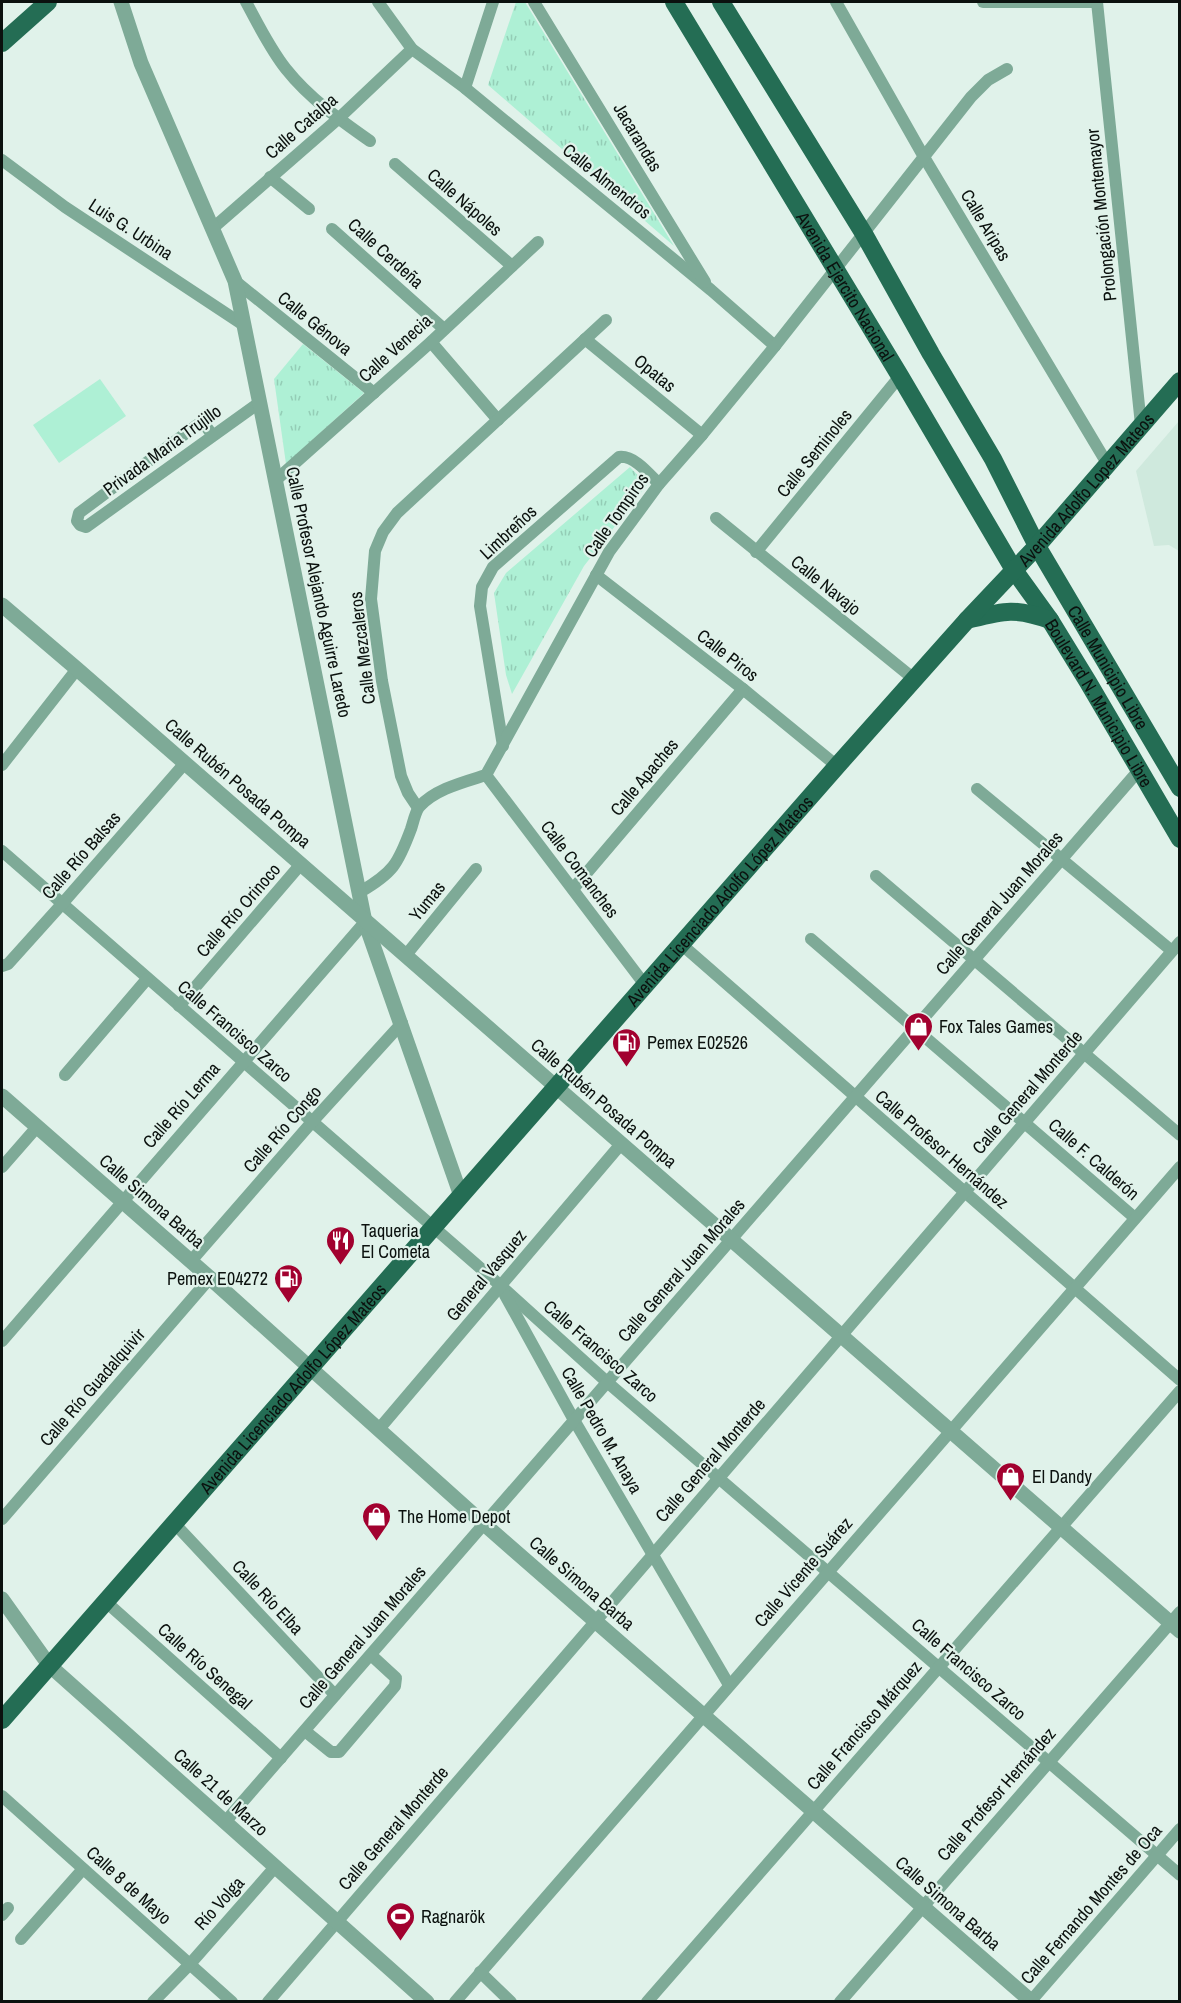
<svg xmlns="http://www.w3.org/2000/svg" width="1181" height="2003" font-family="'Archivo Narrow',sans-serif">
<defs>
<pattern id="park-tufts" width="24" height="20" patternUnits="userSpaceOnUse" patternTransform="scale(1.5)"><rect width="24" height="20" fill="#aef0d5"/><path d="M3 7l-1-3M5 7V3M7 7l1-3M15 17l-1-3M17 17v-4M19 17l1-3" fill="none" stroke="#94cdb6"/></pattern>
</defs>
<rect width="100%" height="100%" fill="#e0f2ea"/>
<!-- built -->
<path fill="#cfe9dd" d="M1179,421V551L1169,545L1154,546L1136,471Z"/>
<!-- green -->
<path fill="#aef0d5" d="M100,379L126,416L59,463L33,425Z"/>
<!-- park -->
<g fill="url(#park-tufts)">
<path d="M516,2H525L674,246L488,85Z"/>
<path d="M303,344L364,393L286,464L274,379Z"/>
<path d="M630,467L647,485L584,566L512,694L506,675L494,593L506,573Z"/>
</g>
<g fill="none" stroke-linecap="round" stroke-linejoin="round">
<!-- minor -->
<g stroke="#7eaa97" stroke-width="12">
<path d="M246,2C258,24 270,49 286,69C309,98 340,120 370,141"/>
<path d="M378,2L412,49L465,88L711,290L775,346"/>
<path d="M534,2L705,282"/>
<path d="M836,2L924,157L1108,465"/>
<path d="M983,2H1097"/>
<path d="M1097,2L1141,425"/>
<path d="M465,88L493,2"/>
<path d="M2,160L65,207L242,324"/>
<path d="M395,164L512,266"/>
<path d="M270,177L309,209"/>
<path d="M213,228L338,119L412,49"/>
<path d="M332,229L444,329"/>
<path d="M235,281L374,393"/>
<path d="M585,339L702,435"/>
<path d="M431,342L498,420"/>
<path d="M213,436L205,425H197L79,513L77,521L80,525L86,527L259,403"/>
<path d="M276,480L431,342L538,242"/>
<path d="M716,518L914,679"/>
<path d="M756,552L900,376"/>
<path d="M596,575L743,689L837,766"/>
<path d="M503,746L480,606L482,587L493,567L619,457C634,455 649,474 659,484"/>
<path d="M2,765L77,669"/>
<path d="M486,775L645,985"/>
<path d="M977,789L1172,951"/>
<path d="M418,808L408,793L401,776L382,681L371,599L375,551L383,532L397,513L606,320"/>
<path d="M2,851L501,1286L607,1382L1180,1875"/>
<path d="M876,876L1180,1135"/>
<path d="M573,889L743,689"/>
<path d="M360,892C393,873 398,864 411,829C413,823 415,813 419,807C435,789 464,782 486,775L609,552L659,484L702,435L775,346L971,97L988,80L1007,69"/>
<path d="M811,939L1135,1218"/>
<path d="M681,944L1180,1380"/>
<path d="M406,955L476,869"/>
<path d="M2,966L8,964L62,904L185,763"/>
<path d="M179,1006L301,864"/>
<path d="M65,1075L147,979"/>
<path d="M2,1167L37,1127"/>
<path d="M191,1261L312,1122L402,1023"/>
<path d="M505,1295L574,1420L729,1685"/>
<path d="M2,1341L365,922"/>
<path d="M379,1429L621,1144"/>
<path d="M2,1519L210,1278"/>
<path d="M174,1523L335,1695"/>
<path d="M105,1601L281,1758"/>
<path d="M305,1731L331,1752H339L395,1686L396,1678L371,1655"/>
<path d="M2,1796L232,2002"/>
<path d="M225,1822L1140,769"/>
<path d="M2,1915L8,1908"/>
<path d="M21,1939L83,1869"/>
<path d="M480,1972L511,2002"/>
<path d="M153,2002L190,1964L276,1866"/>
<path d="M268,2002L1180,942"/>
<path d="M455,2002L1180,1167"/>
<path d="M647,2002L1180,1391"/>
<path d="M840,2002L1180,1612"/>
<path d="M1030,2002L1180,1829"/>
</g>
<!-- tertiary -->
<g stroke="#7eaa97" stroke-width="15">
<path d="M121,2L141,63L235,281L365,922L461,1196"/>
<path d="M2,605L77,669L1180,1631"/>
<path d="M2,1096L210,1278L484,1524L1032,2002"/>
<path d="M2,1599L49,1665L427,2002"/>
</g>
<!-- primary -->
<g stroke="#246d54" stroke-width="18">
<path id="s1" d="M674,2L900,376L1014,570L1050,620L1088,682L1180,839"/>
<path id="s2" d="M721,2L864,234L931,354L993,459L1037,546L1180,788"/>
<path d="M2,43L48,2"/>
<path d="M967,620C1003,611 1014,607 1050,620"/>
<path id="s3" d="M2,1720L837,766L967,620L1037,546L1180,381"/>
</g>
</g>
<!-- icons -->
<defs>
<symbol id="shop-pin" viewBox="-11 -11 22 30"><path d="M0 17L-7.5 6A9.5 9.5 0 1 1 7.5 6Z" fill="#a2012f" stroke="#e0f2ea"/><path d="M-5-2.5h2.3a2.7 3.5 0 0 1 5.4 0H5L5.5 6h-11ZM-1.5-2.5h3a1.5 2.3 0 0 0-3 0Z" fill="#fff"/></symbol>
<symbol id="fuel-pin" viewBox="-11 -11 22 30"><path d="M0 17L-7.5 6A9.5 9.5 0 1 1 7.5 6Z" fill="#a2012f" stroke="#e0f2ea"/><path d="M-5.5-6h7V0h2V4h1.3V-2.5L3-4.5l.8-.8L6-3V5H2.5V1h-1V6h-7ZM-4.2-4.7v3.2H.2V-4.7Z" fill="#fff"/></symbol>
<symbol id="restaurant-pin" viewBox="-11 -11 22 30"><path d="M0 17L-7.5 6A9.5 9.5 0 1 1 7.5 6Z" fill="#a2012f" stroke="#e0f2ea"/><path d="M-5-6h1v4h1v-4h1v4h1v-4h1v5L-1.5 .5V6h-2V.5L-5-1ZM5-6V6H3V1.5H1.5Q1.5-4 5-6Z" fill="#fff"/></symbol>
<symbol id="stadium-pin" viewBox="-11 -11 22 30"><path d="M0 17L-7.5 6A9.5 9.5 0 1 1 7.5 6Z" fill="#a2012f" stroke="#e0f2ea"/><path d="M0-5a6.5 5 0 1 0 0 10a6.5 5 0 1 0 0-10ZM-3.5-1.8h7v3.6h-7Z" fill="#fff"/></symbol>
</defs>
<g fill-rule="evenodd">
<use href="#shop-pin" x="902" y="1010" width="33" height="45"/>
<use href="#fuel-pin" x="610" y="1026" width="33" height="45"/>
<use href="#restaurant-pin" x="324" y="1224" width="33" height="45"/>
<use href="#fuel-pin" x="272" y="1262" width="33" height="45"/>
<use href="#shop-pin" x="994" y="1460" width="33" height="45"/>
<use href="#shop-pin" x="360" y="1500" width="33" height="45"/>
<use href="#stadium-pin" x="384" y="1900" width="33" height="45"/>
</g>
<g text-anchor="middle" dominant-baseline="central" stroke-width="4.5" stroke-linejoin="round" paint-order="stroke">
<!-- street labels -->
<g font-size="18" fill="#0b110e" stroke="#e0f2ea">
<text transform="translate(301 126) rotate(-41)">Calle Catalpa</text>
<text transform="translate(638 137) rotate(59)">Jacarandas</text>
<text transform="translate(607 181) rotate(39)">Calle Almendros</text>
<text transform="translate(465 202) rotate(41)">Calle Nápoles</text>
<text transform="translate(1101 215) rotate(-96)">Prolongación Montemayor</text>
<text transform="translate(986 225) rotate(59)">Calle Aripas</text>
<text transform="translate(131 229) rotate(33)">Luis G. Urbina</text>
<text transform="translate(386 253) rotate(42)">Calle Cerdeña</text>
<text stroke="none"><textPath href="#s1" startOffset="332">Avenida Ejercito Nacional</textPath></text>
<text transform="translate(315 323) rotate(39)">Calle Génova</text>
<text transform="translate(395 348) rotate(-42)">Calle Venecia</text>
<text transform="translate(655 373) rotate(39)">Opatas</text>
<text transform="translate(162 450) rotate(-36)">Privada Maria Trujillo</text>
<text transform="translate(814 453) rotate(-51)">Calle Seminoles</text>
<text stroke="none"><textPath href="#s3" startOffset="1640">Avenida Adolfo Lopez Mateos</textPath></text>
<text transform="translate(616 515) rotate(-55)">Calle Tompiros</text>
<text transform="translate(508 532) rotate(-43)">Limbreños</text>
<text transform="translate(826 585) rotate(39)">Calle Navajo</text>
<text transform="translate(319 592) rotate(78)">Calle Profesor Alejando Aguirre Laredo</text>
<text transform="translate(362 648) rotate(-97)">Calle Mezcaleros</text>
<text transform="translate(728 655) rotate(38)">Calle Piros</text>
<text stroke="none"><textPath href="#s2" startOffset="770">Calle Municipio Libre</textPath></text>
<text stroke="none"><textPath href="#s1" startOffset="820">Boulevard N. Municipio Libre</textPath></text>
<text transform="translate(644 777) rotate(-50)">Calle Apaches</text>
<text transform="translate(238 783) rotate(41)">Calle Rubén Posada Pompa</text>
<text transform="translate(81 855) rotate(-49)">Calle Río Balsas</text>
<text transform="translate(580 869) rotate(53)">Calle Comanches</text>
<text stroke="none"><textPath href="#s3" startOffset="1089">Avenida Licenciado Adolfo López Mateos</textPath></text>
<text transform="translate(427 901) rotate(-51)">Yumas</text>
<text transform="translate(999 903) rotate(-49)">Calle General Juan Morales</text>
<text transform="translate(238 910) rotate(-49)">Calle Río Orinoco</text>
<text transform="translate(235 1031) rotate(41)">Calle Francisco Zarco</text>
<text transform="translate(1027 1092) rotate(-49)">Calle General Monterde</text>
<text transform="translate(604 1103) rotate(41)">Calle Rubén Posada Pompa</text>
<text transform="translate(181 1105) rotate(-49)">Calle Río Lerma</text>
<text transform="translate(282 1129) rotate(-49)">Calle Río Congo</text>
<text transform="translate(942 1149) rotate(41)">Calle Profesor Hernández</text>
<text transform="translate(1094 1159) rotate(41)">Calle F. Calderón</text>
<text transform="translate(152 1201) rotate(41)">Calle Simona Barba</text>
<text transform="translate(681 1270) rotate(-49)">Calle General Juan Morales</text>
<text transform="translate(486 1275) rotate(-50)">General Vasquez</text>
<text transform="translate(601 1351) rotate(41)">Calle Francisco Zarco</text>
<text transform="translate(92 1387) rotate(-49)">Calle Río Guadalquivir</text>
<text stroke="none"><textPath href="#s3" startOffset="441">Avenida Licenciado Adolfo López Mateos</textPath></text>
<text transform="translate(602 1430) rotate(60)">Calle Pedro M. Anaya</text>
<text transform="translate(710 1460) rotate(-49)">Calle General Monterde</text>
<text transform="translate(803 1572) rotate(-49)">Calle Vicente Suárez</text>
<text transform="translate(582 1583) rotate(41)">Calle Simona Barba</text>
<text transform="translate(268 1597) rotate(47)">Calle Río Elba</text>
<text transform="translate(362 1637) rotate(-49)">Calle General Juan Morales</text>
<text transform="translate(205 1666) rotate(42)">Calle Río Senegal</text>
<text transform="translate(969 1669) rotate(41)">Calle Francisco Zarco</text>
<text transform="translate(864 1725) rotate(-49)">Calle Francisco Márquez</text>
<text transform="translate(221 1792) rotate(42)">Calle 21 de Marzo</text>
<text transform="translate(996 1794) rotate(-49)">Calle Profesor Hernández</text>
<text transform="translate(393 1828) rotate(-49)">Calle General Monterde</text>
<text transform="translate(129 1885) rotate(42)">Calle 8 de Mayo</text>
<text transform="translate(219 1903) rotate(-48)">Río Volga</text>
<text transform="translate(948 1903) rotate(41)">Calle Simona Barba</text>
<text transform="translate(1091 1904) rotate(-49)">Calle Fernando Montes de Oca</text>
</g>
<!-- poi labels -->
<g font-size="18" fill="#0b110e" stroke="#e0f2ea" text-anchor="start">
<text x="939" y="1026">Fox Tales Games</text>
<text x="647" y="1042">Pemex E02526</text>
<text x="361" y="1230">Taqueria<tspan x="361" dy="21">El Cometa</tspan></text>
<text x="268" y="1278" text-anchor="end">Pemex E04272</text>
<text x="1032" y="1476">El Dandy</text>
<text x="398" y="1516">The Home Depot</text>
<text x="421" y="1916">Ragnarök</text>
</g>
</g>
<!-- border -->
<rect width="1181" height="2003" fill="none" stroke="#0b110e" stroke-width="6"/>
</svg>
